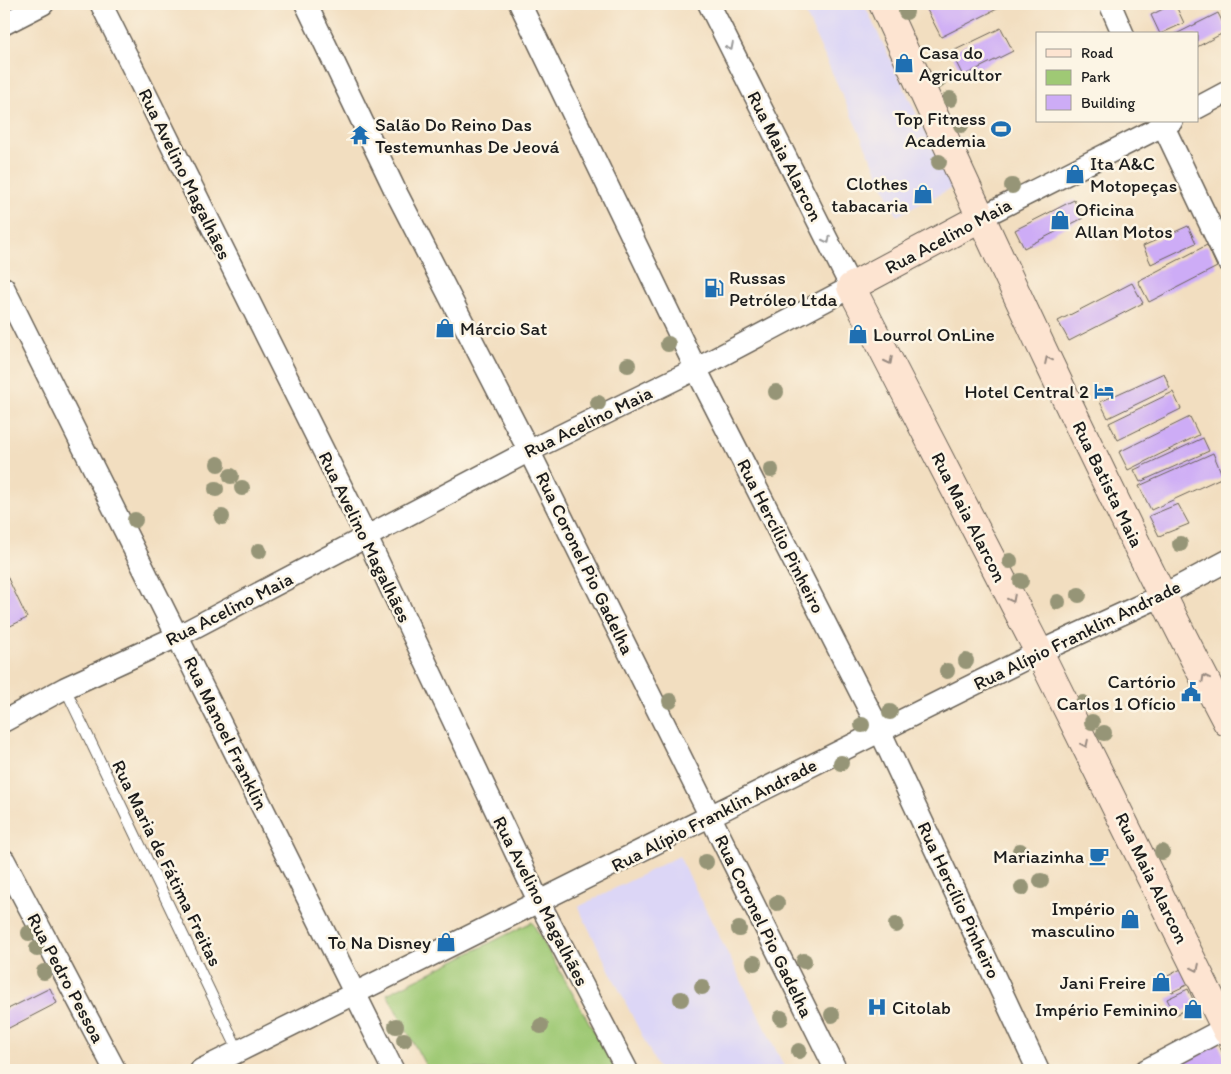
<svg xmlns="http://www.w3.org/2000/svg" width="1231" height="1074" font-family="Itim,sans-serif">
<rect width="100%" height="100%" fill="#fcf5e5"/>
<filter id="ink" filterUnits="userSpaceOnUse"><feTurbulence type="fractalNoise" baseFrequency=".02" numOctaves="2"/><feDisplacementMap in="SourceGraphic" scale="10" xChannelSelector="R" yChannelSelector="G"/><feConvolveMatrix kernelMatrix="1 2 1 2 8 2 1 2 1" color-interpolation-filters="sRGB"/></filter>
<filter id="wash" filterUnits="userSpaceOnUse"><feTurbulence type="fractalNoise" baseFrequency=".0096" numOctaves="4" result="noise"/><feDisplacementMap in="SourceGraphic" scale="20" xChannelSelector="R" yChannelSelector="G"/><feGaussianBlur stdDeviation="1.12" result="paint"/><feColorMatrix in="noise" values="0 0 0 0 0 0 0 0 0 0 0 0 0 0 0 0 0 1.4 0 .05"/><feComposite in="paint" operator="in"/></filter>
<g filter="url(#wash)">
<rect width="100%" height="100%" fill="#f2dec0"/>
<!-- built -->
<g fill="#dcd6f6">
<path d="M801,4H864L952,188L897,216Z"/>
<path d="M679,856L786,1070H659L578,907Z"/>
</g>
<!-- green -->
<path fill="#9fc975" stroke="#5e7248" d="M532,922L616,1070H428L387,994Z"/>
<g id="blocks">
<!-- building -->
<g fill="#cdacf6">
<path d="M929,4H1007L941,37L925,6Z"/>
<path d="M1173,4H1175L1184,23L1160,34L1151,15Z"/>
<path d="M1218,13L1227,31L1197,47V34H1176Z"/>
<path d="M1001,28L1013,51L963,76L951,52Z"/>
<path d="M1074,200L1083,218L1024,248L1015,230Z"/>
<path d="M1188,226L1196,243L1151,264L1143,246Z"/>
<path d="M1207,245L1217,267L1149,302L1138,281Z"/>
<path d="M1132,283L1143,303L1069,341L1058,321Z"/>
<path d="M1164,373L1170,388L1108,418L1100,402Z"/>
<path d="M1173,392L1181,409L1118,440L1109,423Z"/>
<path d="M1190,417L1199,435L1128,470L1119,452Z"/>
<path d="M1203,438L1209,451L1140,482L1134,470Z"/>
<path d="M1213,453L1223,477L1151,510L1139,486Z"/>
<path d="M1178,504L1189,524L1159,536L1149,516Z"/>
<path d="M4,570L27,618L4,629Z"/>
<path d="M1181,969L1189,984L1172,992L1164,978Z"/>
<path d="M50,988L57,1003L7,1029L4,1023V1011Z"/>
<path d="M1188,989L1196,1005L1175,1015L1167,999Z"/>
<path d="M1217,1041L1227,1062V1070H1157Z"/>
</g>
</g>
</g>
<g filter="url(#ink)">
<use href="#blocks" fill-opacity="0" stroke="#676055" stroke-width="1"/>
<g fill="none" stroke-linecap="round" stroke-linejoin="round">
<defs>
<path id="lane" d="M65,688L239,1052"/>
<g id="street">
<path d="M101,4L367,538L539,902L627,1070"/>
<path d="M306,4L395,190L529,451L836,1070"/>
<path d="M520,4L696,369L880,731L1038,1070"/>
<path d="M1110,4L1123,34"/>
<path d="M4,24L43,4"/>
<path d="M1197,108L1227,92"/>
<path d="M1161,121L1227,260"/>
<path d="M980,218L1172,121"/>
<path d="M4,288L393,1070"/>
<path d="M4,721L65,688L178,636L529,451L696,369L851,287L709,4"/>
<path d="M4,860L115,1070"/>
<path d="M201,1070L1039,652L1161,596L1227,561"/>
<path d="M1146,1070L1227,1027"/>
</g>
<g id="secondary">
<path d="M883,4C993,245 1104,487 1227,722"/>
<path d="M980,218L851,287L1039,652L1227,1031"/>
</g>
</defs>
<!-- lane casing -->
<use href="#lane" stroke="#676055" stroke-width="12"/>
<!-- street casing -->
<use href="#street" stroke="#676055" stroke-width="24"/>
<!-- secondary casing -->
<use href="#secondary" stroke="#676055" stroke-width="30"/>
<!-- lane -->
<use href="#lane" stroke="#fff" stroke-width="10"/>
<!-- street -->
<use href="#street" stroke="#fff" stroke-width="21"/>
<!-- secondary -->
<use href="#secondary" stroke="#fde4d1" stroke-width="28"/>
</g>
<!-- trees -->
<g fill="#969577">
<circle cx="906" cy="12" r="8"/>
<circle cx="938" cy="81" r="8"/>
<circle cx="950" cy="99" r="8"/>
<circle cx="961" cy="125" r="8"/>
<circle cx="939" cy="162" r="8"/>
<circle cx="1012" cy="186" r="8"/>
<circle cx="668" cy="344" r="8"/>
<circle cx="628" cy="365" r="8"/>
<circle cx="776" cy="392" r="8"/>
<circle cx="598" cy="403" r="8"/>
<circle cx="218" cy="464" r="8"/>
<circle cx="771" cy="470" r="8"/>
<circle cx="231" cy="476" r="8"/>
<circle cx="242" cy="488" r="8"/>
<circle cx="216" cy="489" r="8"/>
<circle cx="222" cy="517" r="8"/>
<circle cx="135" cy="520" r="8"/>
<circle cx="1180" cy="544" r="8"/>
<circle cx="259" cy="551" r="8"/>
<circle cx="1010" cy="561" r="8"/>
<circle cx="1021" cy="581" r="8"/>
<circle cx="1079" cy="595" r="8"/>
<circle cx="1058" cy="602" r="8"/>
<circle cx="966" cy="661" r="8"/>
<circle cx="947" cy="671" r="8"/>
<circle cx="670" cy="701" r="8"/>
<circle cx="1083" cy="703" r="8"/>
<circle cx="890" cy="712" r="8"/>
<circle cx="1092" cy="722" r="8"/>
<circle cx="862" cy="725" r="8"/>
<circle cx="1104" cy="733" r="8"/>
<circle cx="841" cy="763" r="8"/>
<circle cx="1020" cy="851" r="8"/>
<circle cx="1162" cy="852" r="8"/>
<circle cx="706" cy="862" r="8"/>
<circle cx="1041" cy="881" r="8"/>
<circle cx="1022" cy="888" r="8"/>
<circle cx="777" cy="903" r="8"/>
<circle cx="896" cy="925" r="8"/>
<circle cx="739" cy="929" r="8"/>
<circle cx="29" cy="933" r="8"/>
<circle cx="37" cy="949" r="8"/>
<circle cx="804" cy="961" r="8"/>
<circle cx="754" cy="963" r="8"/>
<circle cx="44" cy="972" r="8"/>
<circle cx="702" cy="987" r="8"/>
<circle cx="681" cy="999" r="8"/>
<circle cx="832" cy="1015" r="8"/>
<circle cx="781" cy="1018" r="8"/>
<circle cx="396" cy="1026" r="8"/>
<circle cx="541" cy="1026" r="8"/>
<circle cx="404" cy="1040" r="8"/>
<circle cx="799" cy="1051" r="8"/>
</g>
<!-- one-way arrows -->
<defs><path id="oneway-chevron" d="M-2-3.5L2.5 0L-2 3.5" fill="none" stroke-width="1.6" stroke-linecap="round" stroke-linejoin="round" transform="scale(1.25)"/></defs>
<g stroke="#999">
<use href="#oneway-chevron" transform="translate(730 47) rotate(63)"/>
<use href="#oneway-chevron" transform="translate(827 240) rotate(63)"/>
</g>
<g stroke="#988a80">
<use href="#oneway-chevron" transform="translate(1048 360) rotate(-116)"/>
<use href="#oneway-chevron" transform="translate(889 361) rotate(63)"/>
<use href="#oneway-chevron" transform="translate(1012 599) rotate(63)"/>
<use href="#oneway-chevron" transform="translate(1205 678) rotate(-118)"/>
<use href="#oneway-chevron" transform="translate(1085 744) rotate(64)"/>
<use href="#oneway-chevron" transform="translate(1196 968) rotate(64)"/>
</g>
</g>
<!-- icons -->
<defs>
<symbol id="shop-bare" viewBox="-9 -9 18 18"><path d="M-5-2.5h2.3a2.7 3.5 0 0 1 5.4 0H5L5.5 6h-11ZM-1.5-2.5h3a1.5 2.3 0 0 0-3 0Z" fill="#1f6fb2" stroke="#fcf5e5" stroke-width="2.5" paint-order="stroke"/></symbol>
<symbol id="stadium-bare" viewBox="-9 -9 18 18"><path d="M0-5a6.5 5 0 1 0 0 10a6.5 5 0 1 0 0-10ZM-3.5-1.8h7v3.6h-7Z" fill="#1f6fb2" stroke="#fcf5e5" stroke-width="2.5" paint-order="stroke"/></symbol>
<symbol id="temple-bare" viewBox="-9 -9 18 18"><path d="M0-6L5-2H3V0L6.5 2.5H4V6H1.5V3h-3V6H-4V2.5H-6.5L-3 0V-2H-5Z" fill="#1f6fb2" stroke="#fcf5e5" stroke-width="2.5" paint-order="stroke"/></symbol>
<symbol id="fuel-bare" viewBox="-9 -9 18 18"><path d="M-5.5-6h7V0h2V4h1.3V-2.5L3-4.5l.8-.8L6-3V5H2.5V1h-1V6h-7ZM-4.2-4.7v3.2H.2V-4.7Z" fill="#1f6fb2" stroke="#fcf5e5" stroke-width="2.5" paint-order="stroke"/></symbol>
<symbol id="hotel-bare" viewBox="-9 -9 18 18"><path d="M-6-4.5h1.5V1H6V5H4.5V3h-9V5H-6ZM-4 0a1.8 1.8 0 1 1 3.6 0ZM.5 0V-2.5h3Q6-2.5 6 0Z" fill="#1f6fb2" stroke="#fcf5e5" stroke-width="2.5" paint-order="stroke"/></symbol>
<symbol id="civic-bare" viewBox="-9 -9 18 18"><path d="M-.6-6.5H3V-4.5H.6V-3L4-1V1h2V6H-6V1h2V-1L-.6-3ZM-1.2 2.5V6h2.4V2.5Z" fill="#1f6fb2" stroke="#fcf5e5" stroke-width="2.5" paint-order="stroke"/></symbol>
<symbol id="cafe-bare" viewBox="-9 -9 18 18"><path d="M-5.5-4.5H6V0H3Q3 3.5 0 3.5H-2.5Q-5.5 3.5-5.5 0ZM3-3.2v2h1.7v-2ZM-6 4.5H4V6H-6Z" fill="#1f6fb2" stroke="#fcf5e5" stroke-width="2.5" paint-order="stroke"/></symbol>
<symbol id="hospital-bare" viewBox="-9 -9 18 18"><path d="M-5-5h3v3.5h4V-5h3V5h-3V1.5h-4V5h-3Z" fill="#1f6fb2" stroke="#fcf5e5" stroke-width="2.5" paint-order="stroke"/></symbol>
</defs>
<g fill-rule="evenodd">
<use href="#shop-bare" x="890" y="49" width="28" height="28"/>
<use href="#stadium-bare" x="987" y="115" width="28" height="28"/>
<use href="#temple-bare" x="346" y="121" width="28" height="28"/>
<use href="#shop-bare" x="1061" y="160" width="28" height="28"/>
<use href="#shop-bare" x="909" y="180" width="28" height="28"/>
<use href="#shop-bare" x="1046" y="206" width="28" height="28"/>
<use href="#fuel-bare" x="700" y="274" width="28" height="28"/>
<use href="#shop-bare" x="431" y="314" width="28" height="28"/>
<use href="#shop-bare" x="844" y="320" width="28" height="28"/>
<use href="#hotel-bare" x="1090" y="377" width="28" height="28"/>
<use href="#civic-bare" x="1177" y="678" width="28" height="28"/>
<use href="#cafe-bare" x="1085" y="842" width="28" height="28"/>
<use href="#shop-bare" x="1116" y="905" width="28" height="28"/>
<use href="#shop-bare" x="432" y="928" width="28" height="28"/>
<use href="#shop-bare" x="1147" y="968" width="28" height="28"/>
<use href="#hospital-bare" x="863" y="993" width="28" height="28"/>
<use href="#shop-bare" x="1179" y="995" width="28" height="28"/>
</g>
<g text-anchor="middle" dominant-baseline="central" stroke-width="5" stroke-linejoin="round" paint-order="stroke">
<!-- poi labels -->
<g font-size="19" fill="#1c1c1c" stroke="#fcf5e5" text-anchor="end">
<text x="919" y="52" text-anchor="start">Casa do<tspan x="919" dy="22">Agricultor</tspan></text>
<text x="986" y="118">Top Fitness<tspan x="986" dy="22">Academia</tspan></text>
<text x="375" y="124" text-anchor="start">Salão Do Reino Das<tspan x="375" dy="22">Testemunhas De Jeová</tspan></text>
<text x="1090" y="163" text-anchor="start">Ita A&amp;C<tspan x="1090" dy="22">Motopeças</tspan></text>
<text x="908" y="183">Clothes<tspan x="908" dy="22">tabacaria</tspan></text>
<text x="1075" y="209" text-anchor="start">Oficina<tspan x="1075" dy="22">Allan Motos</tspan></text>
<text x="729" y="277" text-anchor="start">Russas<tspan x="729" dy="22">Petróleo Ltda</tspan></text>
<text x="460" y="328" text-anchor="start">Márcio Sat</text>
<text x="873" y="334" text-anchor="start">Lourrol OnLine</text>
<text x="1089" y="391">Hotel Central 2</text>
<text x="1176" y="681">Cartório<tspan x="1176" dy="22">Carlos 1 Ofício</tspan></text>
<text x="1084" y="856">Mariazinha</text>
<text x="1115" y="908">Império<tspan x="1115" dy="22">masculino</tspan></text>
<text x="431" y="942">To Na Disney</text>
<text x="1146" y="982">Jani Freire</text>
<text x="892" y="1007" text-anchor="start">Citolab</text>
<text x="1178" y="1009">Império Feminino</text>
</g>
<!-- street labels -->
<g font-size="19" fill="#1c1c1c" stroke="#fcf5e5">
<text transform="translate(785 156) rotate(63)">Rua Maia Alarcon</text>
<text transform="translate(185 174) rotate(64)">Rua Avelino Magalhães</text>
<text transform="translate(948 236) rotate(-28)">Rua Acelino Maia</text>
<text transform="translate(588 422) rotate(-26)">Rua Acelino Maia</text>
<text transform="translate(1108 484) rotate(64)">Rua Batista Maia</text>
<text transform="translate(969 517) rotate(63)">Rua Maia Alarcon</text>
<text transform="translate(781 536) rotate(63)">Rua Hercílio Pinheiro</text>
<text transform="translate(365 537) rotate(64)">Rua Avelino Magalhães</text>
<text transform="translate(585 563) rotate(64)">Rua Coronel Pio Gadelha</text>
<text transform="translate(229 609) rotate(-27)">Rua Acelino Maia</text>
<text transform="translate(1077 635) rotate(-26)">Rua Alípio Franklin Andrade</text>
<text transform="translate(226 733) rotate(64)">Rua Manoel Franklin</text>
<text transform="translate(714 815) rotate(-27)">Rua Alípio Franklin Andrade</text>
<text transform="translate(167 863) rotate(64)">Rua Maria de Fátima Freitas</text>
<text transform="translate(1152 878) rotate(64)">Rua Maia Alarcon</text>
<text transform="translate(959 900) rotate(65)">Rua Hercílio Pinheiro</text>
<text transform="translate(541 901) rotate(63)">Rua Avelino Magalhães</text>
<text transform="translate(764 926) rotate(64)">Rua Coronel Pio Gadelha</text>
<text transform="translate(66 978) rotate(62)">Rua Pedro Pessoa</text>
</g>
</g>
<!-- margin -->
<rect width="1231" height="1074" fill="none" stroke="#fcf5e5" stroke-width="20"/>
<!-- legend -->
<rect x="1036" y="32" width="162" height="90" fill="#fcf5e5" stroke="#a29e95"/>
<rect x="1046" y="49" width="25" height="8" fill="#fde4d1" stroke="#a29e95"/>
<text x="1081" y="58" font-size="15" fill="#1c1c1c">Road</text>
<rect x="1046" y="70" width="25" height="15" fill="#9fc975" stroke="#a29e95"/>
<text x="1081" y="82" font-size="15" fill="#1c1c1c">Park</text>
<rect x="1046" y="95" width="25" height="15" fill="#cdacf6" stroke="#a29e95"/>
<text x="1081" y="108" font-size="15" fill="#1c1c1c">Building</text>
</svg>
